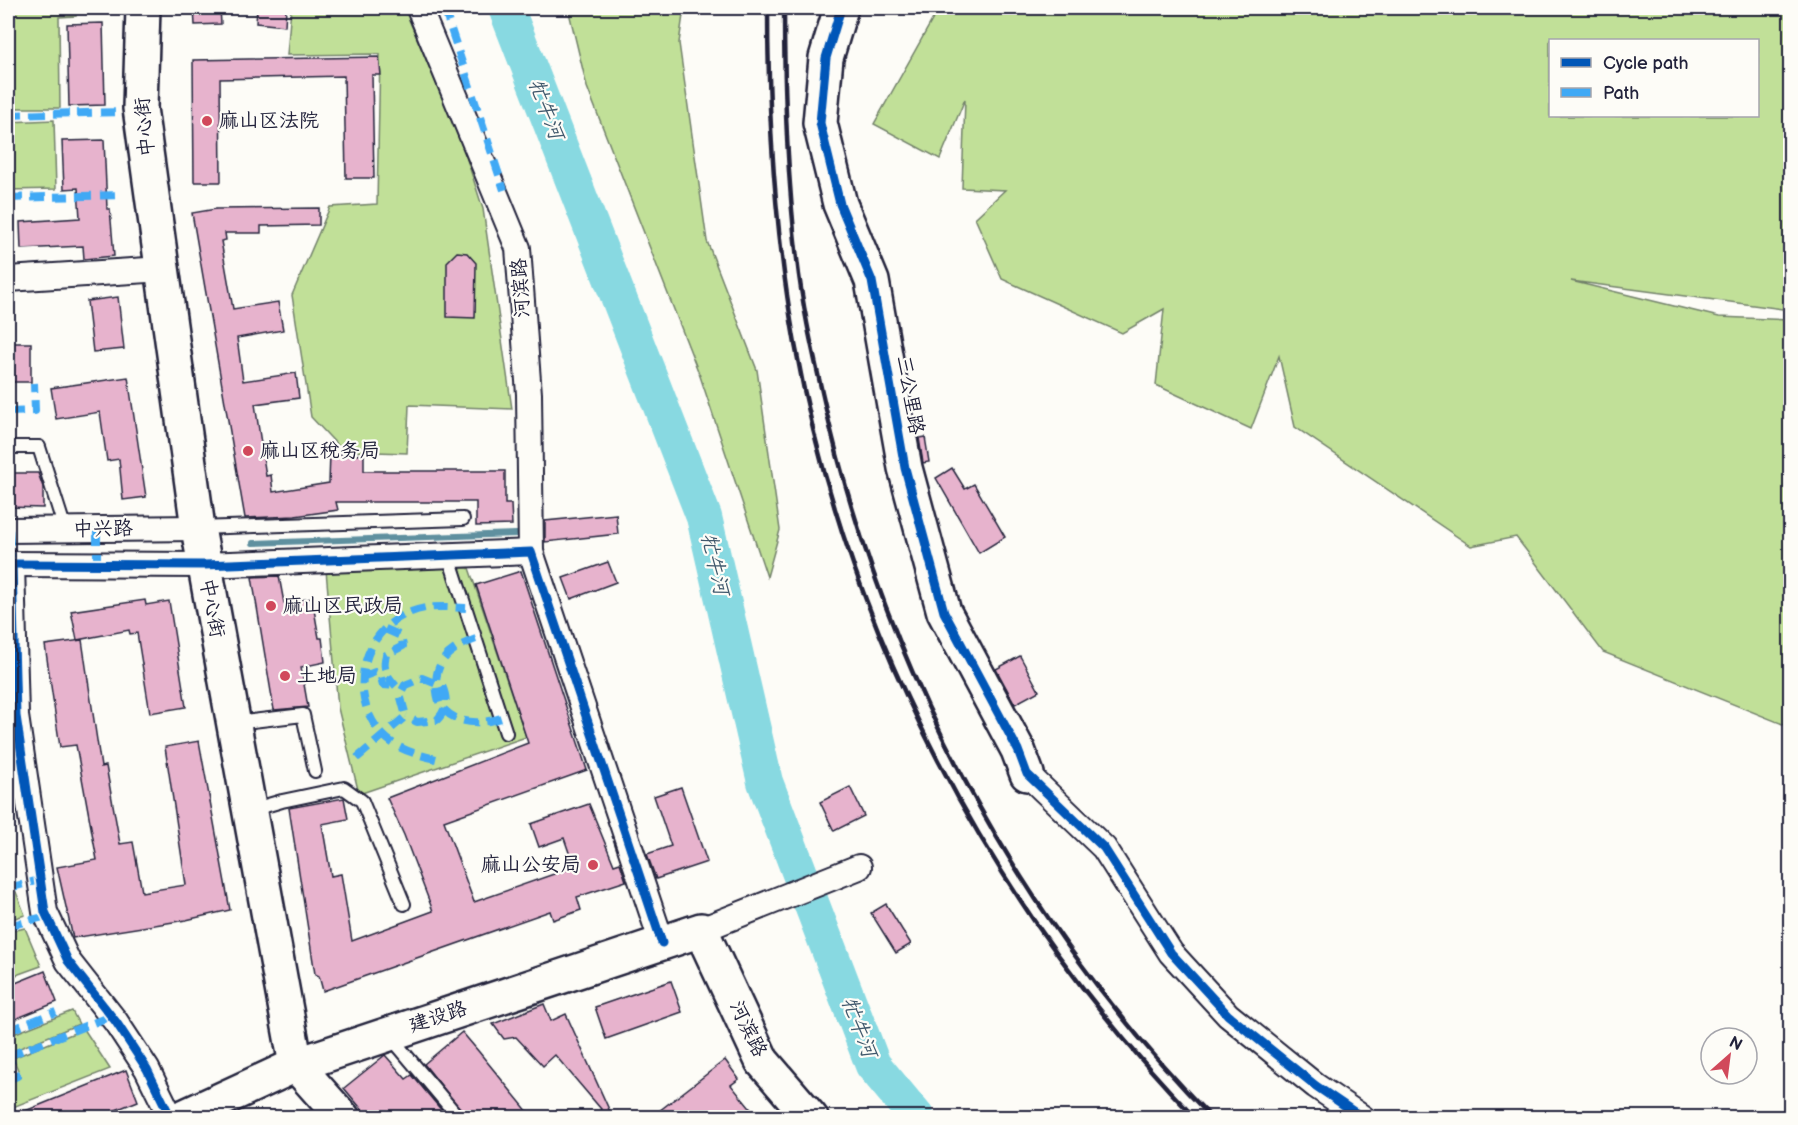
<svg xmlns="http://www.w3.org/2000/svg" width="1798" height="1125" font-family="'Balsamiq Sans','LXGW WenKai TC',sans-serif">
<rect width="100%" height="100%" fill="#fdfcf7"/>
<filter id="ink" filterUnits="userSpaceOnUse"><feTurbulence type="fractalNoise" baseFrequency=".0167" numOctaves="2"/><feDisplacementMap in="SourceGraphic" scale="12" xChannelSelector="R" yChannelSelector="G"/><feConvolveMatrix kernelMatrix="1 2 1 2 8 2 1 2 1" color-interpolation-filters="sRGB"/></filter>
<g filter="url(#ink)">
<!-- green -->
<g fill="#c1e098" stroke="#72816a" stroke-width="1.5" fill-rule="evenodd">
<path d="M8,8H75L76,16L59,17L60,108H8Z"/>
<path d="M291,8H404L462,144L483,209L512,409L409,405L407,453L343,451L311,417L292,295L330,207L377,204L380,54L287,55Z"/>
<path d="M568,8H684L679,43L707,241L757,370L780,530L767,577L700,376L587,87Z"/>
<path d="M939,8H1790V310L1571,281L1719,317L1790,320V727L1603,652L1516,537L1471,546L1295,427L1279,356L1251,429L1156,385L1164,309L1122,333L1002,279L975,218L1005,190L962,188L965,99L940,159L874,124ZM1550,40H1758V116H1550Z"/>
<path d="M54,120L56,189L8,190V122Z"/>
<path d="M387,565L469,568L526,737L359,794L338,708L326,570Z"/>
<path d="M16,892L25,915L8,920V895Z"/>
<path d="M25,928L41,966L8,978V932Z"/>
<path d="M72,1011L79,1024L8,1053V1036Z"/>
<path d="M84,1029L110,1069L8,1109V1083L21,1077L13,1058Z"/>
</g>
<g fill="none" stroke-linecap="round" stroke-linejoin="round">
<!-- stream -->
<path stroke="#5f909f" stroke-width="6" d="M253,543L516,534"/>
<!-- river -->
<path stroke="#88d9e1" stroke-width="36" d="M506,8L704,517L765,782L873,1065L917,1118"/>
</g>
<!-- building -->
<g fill="#e7b3cd" stroke="#22223b" stroke-width="1.5">
<path d="M194,8H220L221,24L195,25Z"/>
<path d="M257,8H286L285,26L256,23Z"/>
<path d="M103,23L105,105L69,106L67,24Z"/>
<path d="M379,57L381,75H372L374,178H346L344,76L220,79L221,182H194L193,60Z"/>
<path d="M104,140L107,209H110L114,256L84,259L83,246L21,249L20,222L80,218L78,188L64,189L62,141Z"/>
<path d="M319,208V225L261,226V233H225L226,240L221,241L233,309L278,302L283,330L237,338L243,381L296,373L299,398L255,404L266,476L271,475L273,492L329,483L330,454L364,455V471H505V504H511L512,525L476,526V502H336L338,510L295,516L245,518L192,213L216,209Z"/>
<path d="M457,252L467,253L476,263L475,318L447,317V262Z"/>
<path d="M118,297L124,349L93,352L87,301Z"/>
<rect x="8" y="343" width="23" height="39"/>
<path d="M128,377L146,497L123,500L119,459L107,461L100,412L56,419L51,388Z"/>
<path d="M925,437L929,462L923,463L919,438Z"/>
<path d="M952,468L965,489L974,484L1005,537L979,553L936,478Z"/>
<path d="M8,473H38L43,487V508L8,507Z"/>
<path d="M616,514L618,534L545,542V521Z"/>
<path d="M608,562L616,582L571,599L563,578Z"/>
<path d="M521,571L587,770L444,821L474,902L574,867L564,838L539,847L531,824L589,804L614,865L620,863L626,881L577,897L581,910L553,920L550,911L323,991L319,976L315,974L289,808L344,798L348,819L322,824L331,876L341,874L352,941L433,911L404,835L387,798L528,743L476,585Z"/>
<path d="M279,576L284,603L312,598L319,638H322L325,662L301,667L308,707L274,710L252,577Z"/>
<path d="M145,600L146,605L169,601L186,707L150,713L137,633L130,634L129,630L77,640L71,611Z"/>
<path d="M82,640L101,767L106,766L120,844L133,842L142,892L186,885L165,747L199,741L230,910L186,920L73,938L57,867L97,860L76,745L60,747L45,645Z"/>
<path d="M1020,656L1039,691L1015,704L996,669Z"/>
<path d="M681,787L707,862L656,879L647,854L671,846L654,796Z"/>
<path d="M850,787L864,816L834,831L820,802Z"/>
<path d="M886,904L911,944L896,953L871,913Z"/>
<path d="M45,971L57,1002L8,1022V986Z"/>
<path d="M671,981L682,1012L606,1039L595,1007Z"/>
<path d="M544,1004L551,1021L566,1014L611,1114L607,1116L555,1055L543,1066L516,1037L504,1039L493,1024Z"/>
<path d="M462,1032L479,1052L533,1118H467L424,1064Z"/>
<path d="M385,1055L406,1079L412,1075L448,1118H369L344,1088Z"/>
<path d="M725,1060L739,1079L731,1085L758,1118H650Z"/>
<path d="M126,1070L138,1101L96,1118H8Z"/>
</g>
<g fill="none" stroke-linecap="round" stroke-linejoin="round">
<defs>
<g id="lane">
<path d="M8,447H39L65,529"/>
<path d="M199,528L463,519"/>
<path d="M448,554L506,733"/>
<path d="M235,723L303,715L315,771"/>
<path d="M251,810L282,801L344,788L362,801L404,904"/>
<path d="M389,1035L459,1118"/>
</g>
<g id="street">
<path d="M419,8L518,248L529,394L531,552"/>
<path d="M8,279L163,269"/>
<path d="M8,530L198,528"/>
<path d="M8,564L204,565L531,552L662,943"/>
<path d="M12,564L16,716L45,912L68,961L116,1022L147,1069L171,1118"/>
<path d="M1027,774L1104,848L1171,953L1228,1015L1316,1086L1363,1118"/>
<path d="M701,930L859,867"/>
</g>
<g id="secondary">
<path d="M143,8L140,108L198,528L296,1065L343,1118"/>
<path d="M841,8L826,58L820,123L840,204L872,281L905,468L944,612L1018,750L1027,774"/>
<path d="M181,1118L296,1065L701,930L762,1061L811,1118"/>
</g>
</defs>
<!-- lane casing -->
<use href="#lane" stroke="#22223b" stroke-width="16"/>
<!-- street casing -->
<use href="#street" stroke="#22223b" stroke-width="28"/>
<!-- secondary casing -->
<use href="#secondary" stroke="#22223b" stroke-width="38"/>
<!-- lane -->
<use href="#lane" stroke="#fdfcf7" stroke-width="12"/>
<!-- street -->
<use href="#street" stroke="#fdfcf7" stroke-width="24"/>
<!-- secondary -->
<use href="#secondary" stroke="#fdfcf7" stroke-width="33"/>
<!-- rail -->
<g stroke="#22223b" stroke-width="4.5">
<path d="M768,8C768,120 775,233 795,344C847,633 991,907 1195,1118"/>
<path d="M784,8C784,92 787,175 797,259C802,304 812,348 822,392C882,666 1016,917 1212,1118"/>
</g>
<!-- quiet -->
<g stroke="#3fa9f5" stroke-width="8" stroke-dasharray="15 8" stroke-linecap="butt">
<path d="M444,8L504,190"/>
<path d="M8,115L120,112"/>
<path d="M8,198L121,195"/>
<path d="M8,412L35,411L34,383"/>
<path d="M97,529V564"/>
<path d="M9,530L12,564"/>
<path d="M385,629L401,636L403,646L386,655C382,669 387,676 396,686"/>
<path d="M476,639C442,651 429,669 440,705C455,725 479,725 501,718"/>
<path d="M362,677L375,672L380,674L383,685L397,686"/>
<path d="M357,758L406,716L400,694L405,685L422,678L442,686C448,699 447,710 437,720L417,722L406,716"/>
<path d="M436,759C416,754 397,750 382,734C347,696 361,630 411,612C428,605 447,607 466,608"/>
<path d="M8,888L40,880"/>
<path d="M8,926L47,916"/>
<path d="M8,1031L56,1012"/>
<path d="M8,1056L111,1016"/>
<path d="M8,1080L17,1076L8,1055"/>
<path d="M114,1118L126,1113"/>
</g>
<defs>
<g id="cycleway">
<path d="M841,8L826,58L820,123L840,204L872,281L905,468L944,612L1018,750L1027,774L1104,848L1171,953L1228,1015L1316,1086L1363,1118"/>
<path d="M8,564L204,565L531,552L662,943"/>
<path d="M12,564L16,716L45,912L68,961L116,1022L147,1069L171,1118"/>
</g>
</defs>
<!-- cycleway casing -->
<use href="#cycleway" stroke="#fdfcf7" stroke-width="13"/>
<!-- cycleway -->
<use href="#cycleway" stroke="#0057b8" stroke-width="9"/>
</g>
</g>
<!-- markers -->
<g fill="#d1495b" stroke="#fdfcf7" stroke-width="2">
<circle cx="207" cy="121" r="6"/>
<circle cx="248" cy="451" r="6"/>
<circle cx="271" cy="606" r="6"/>
<circle cx="285" cy="676" r="6"/>
<circle cx="593" cy="865" r="6"/>
</g>
<g text-anchor="middle" dominant-baseline="central" stroke-width="4.5" stroke-linejoin="round" paint-order="stroke">
<!-- poi labels -->
<g font-size="20" fill="#22223b" stroke="#fdfcf7" text-anchor="start">
<text x="219" y="121">麻山区法院</text>
<text x="260" y="451">麻山区税务局</text>
<text x="283" y="606">麻山区民政局</text>
<text x="297" y="676">土地局</text>
<text x="581" y="865" text-anchor="end">麻山公安局</text>
</g>
<!-- street labels -->
<g font-size="20" fill="#22223b" stroke="#fdfcf7">
<text transform="translate(145 127) rotate(-95)">中心街</text>
<text transform="translate(521 288) rotate(-94)">河滨路</text>
<text transform="translate(910 395) rotate(80)">三公里路</text>
<text transform="translate(103 529) rotate(-1)">中兴路</text>
<text transform="translate(212 608) rotate(79)">中心街</text>
<text transform="translate(438 1017) rotate(-18)">建设路</text>
<text transform="translate(748 1029) rotate(64)">河滨路</text>
</g>
<!-- water labels -->
<g font-size="21" font-style="italic" fill="#41596d" stroke="#fdfcf7">
<text transform="translate(546 109) rotate(69)">牤牛河</text>
<text transform="translate(715 564) rotate(77)">牤牛河</text>
<text transform="translate(859 1027) rotate(69)">牤牛河</text>
</g>
</g>
<!-- margin -->
<rect width="1798" height="1125" fill="none" stroke="#fdfcf7" stroke-width="30"/>
<rect x="15" y="15" width="1768" height="1095" fill="none" stroke="#22223b" stroke-width="2" filter="url(#ink)"/>
<!-- legend -->
<rect x="1549" y="39" width="210" height="78" fill="#fdfcf7" stroke="#a5a5ac" stroke-width="1.5"/>
<rect x="1561" y="58" width="30" height="9" fill="#0057b8" stroke="#a5a5ac" stroke-width="1.5"/>
<text x="1603" y="69" font-size="18" fill="#22223b">Cycle path</text>
<rect x="1561" y="88" width="30" height="9" fill="#3fa9f5" stroke="#a5a5ac" stroke-width="1.5"/>
<text x="1603" y="99" font-size="18" fill="#22223b">Path</text>
<!-- north arrow -->
<g transform="translate(1729 1056) rotate(28)"><circle r="28" fill="#fdfcf7" stroke="#a5a5ac" stroke-width="1.5"/>
<path d="M0-4.5L10 22L0 15L-10 22Z" fill="#d1495b"/>
<text y="-9" font-size="16" font-weight="bold" text-anchor="middle" fill="#22223b">N</text>
</g>
</svg>
